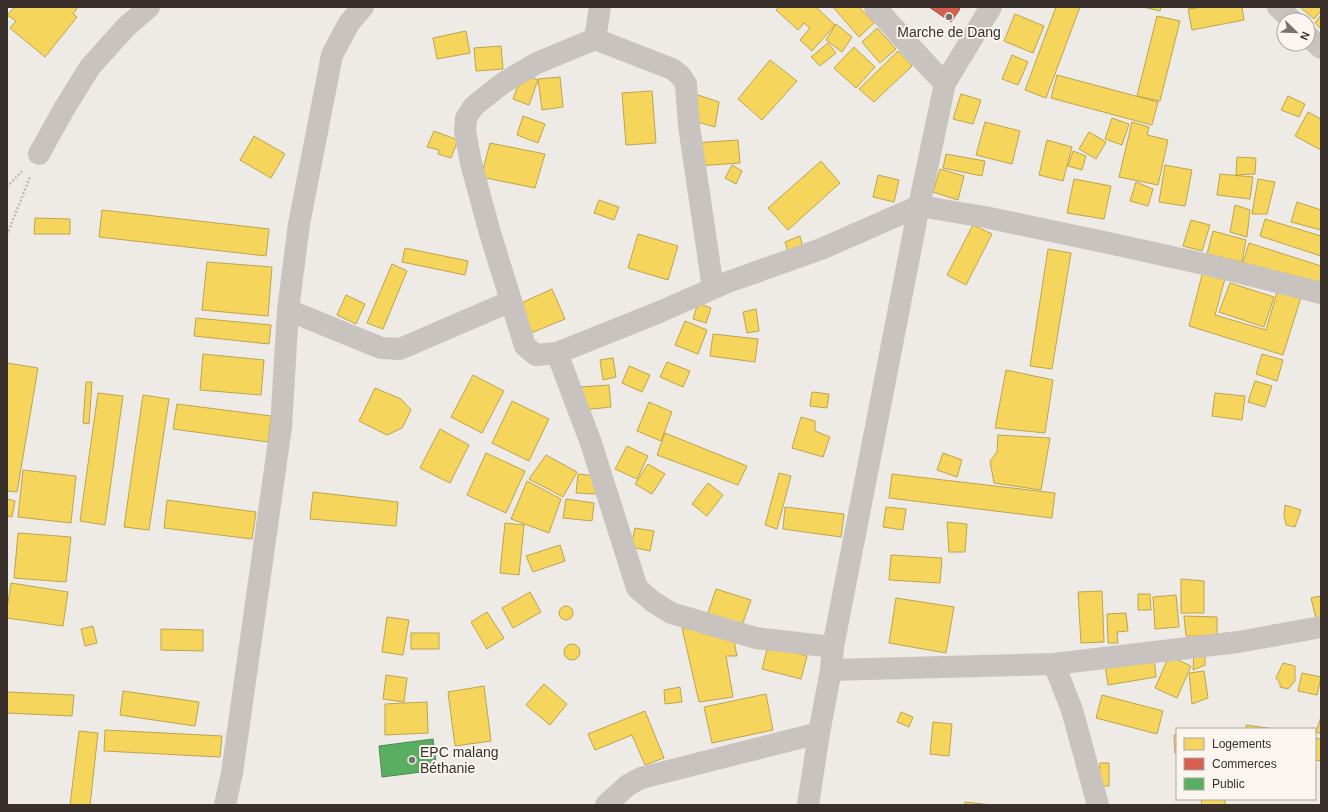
<svg xmlns="http://www.w3.org/2000/svg" width="1328" height="812" font-family="Arial,sans-serif">
<rect width="100%" height="100%" fill="#eeeae6"/>
<!-- homes -->
<g fill="#f6d55c" stroke="#bda44e">
<path d="M15,7H78L73,14L77,17L45,57L10,28L16,21L7,15Z"/>
<path d="M779,7H816L835,25L812,51L800,40L810,28L804,23L798,30L776,10Z"/>
<path d="M833,7H859L874,23L859,37Z"/>
<path d="M1056,7H1080L1046,98L1025,90Z"/>
<path d="M1143,7H1161L1160,11Z"/>
<path d="M1202,7H1242L1244,20L1192,30L1188,9Z"/>
<path d="M1300,7H1321V11L1314,19Z"/>
<path d="M1015,14L1044,26L1033,53L1004,41Z"/>
<path d="M1321,15V29L1315,23Z"/>
<path d="M1157,16L1180,21L1160,101L1137,96Z"/>
<path d="M836,24L852,37L842,52L826,40Z"/>
<path d="M877,28L896,49L880,63L862,42Z"/>
<path d="M466,31L470,53L437,59L433,38Z"/>
<path d="M828,43L836,53L820,66L811,57Z"/>
<path d="M501,46L503,69L476,71L474,48Z"/>
<path d="M854,47L875,67L856,88L834,68Z"/>
<path d="M898,51L912,66L874,102L859,89Z"/>
<path d="M1012,55L1028,62L1018,85L1002,79Z"/>
<path d="M770,60L797,81L762,120L738,99Z"/>
<path d="M522,74L538,80L529,105L513,99Z"/>
<path d="M1057,75L1158,102L1152,125L1051,98Z"/>
<path d="M560,77L563,107L542,110L538,79Z"/>
<path d="M652,91L656,143L626,145L622,93Z"/>
<path d="M961,94L981,100L973,124L953,119Z"/>
<path d="M698,95L719,102L715,127L690,120Z"/>
<path d="M1288,96L1305,104L1299,117L1281,110Z"/>
<path d="M1308,112L1321,119V150L1295,136Z"/>
<path d="M523,116L545,124L538,143L517,135Z"/>
<path d="M1112,118L1129,124L1122,145L1105,139Z"/>
<path d="M985,122L1020,131L1012,164L976,155Z"/>
<path d="M1132,122L1149,127L1147,135L1168,140L1158,185L1119,177Z"/>
<path d="M434,131L458,140L451,158L438,154L439,150L427,147Z"/>
<path d="M1089,132L1106,142L1096,159L1079,149Z"/>
<path d="M254,136L285,154L271,178L240,160Z"/>
<path d="M738,140L740,163L697,166L695,143Z"/>
<path d="M1047,140L1072,147L1063,181L1039,175Z"/>
<path d="M490,143L545,154L535,188L481,177Z"/>
<path d="M1073,151L1086,156L1082,170L1068,166Z"/>
<path d="M946,154L985,161L982,176L943,168Z"/>
<path d="M1237,157L1256,158L1255,174L1236,175Z"/>
<path d="M821,161L840,183L788,230L768,208Z"/>
<path d="M732,165L742,171L736,184L725,178Z"/>
<path d="M1165,165L1192,170L1185,206L1159,202Z"/>
<path d="M940,169L964,176L958,200L933,192Z"/>
<path d="M1220,174L1253,177L1250,199L1217,195Z"/>
<path d="M878,175L899,180L894,202L873,197Z"/>
<path d="M1074,179L1111,186L1104,219L1067,213Z"/>
<path d="M1258,179L1275,182L1267,214H1252Z"/>
<path d="M1136,182L1153,189L1148,206L1130,201Z"/>
<path d="M599,200L619,207L614,220L594,213Z"/>
<path d="M1297,202L1321,210V230L1291,222Z"/>
<path d="M1235,205L1250,210L1247,237L1230,232Z"/>
<path d="M102,210L269,229L266,256L99,237Z"/>
<path d="M35,218L70,219V234H34Z"/>
<path d="M1265,219L1321,236V256L1260,236Z"/>
<path d="M1191,220L1210,225L1202,251L1183,246Z"/>
<path d="M973,225L992,234L966,285L947,275Z"/>
<path d="M1213,231L1246,240L1242,262L1207,254Z"/>
<path d="M638,234L678,246L668,280L628,268Z"/>
<path d="M800,236L803,247L788,252L785,242Z"/>
<path d="M1249,243L1321,266V278L1318,287L1243,263Z"/>
<path d="M405,248L468,261L465,275L402,262Z"/>
<path d="M1048,249L1071,253L1052,369L1030,366Z"/>
<path d="M207,262L272,267L268,316L202,310Z"/>
<path d="M392,264L407,271L383,329L367,323Z"/>
<path d="M1204,267L1226,275L1215,315L1266,330L1278,289L1302,294L1283,355L1189,326Z"/>
<path d="M1230,283L1274,297L1264,327L1219,312Z"/>
<path d="M552,289L565,319L531,333L519,304Z"/>
<path d="M346,295L365,304L356,324L337,315Z"/>
<path d="M698,303L711,308L706,323L693,319Z"/>
<path d="M756,309L759,331L747,333L743,312Z"/>
<path d="M196,318L271,325L269,344L194,336Z"/>
<path d="M685,321L707,330L698,354L675,345Z"/>
<path d="M713,334L758,339L755,362L710,356Z"/>
<path d="M203,354L264,360L261,395L200,390Z"/>
<path d="M1262,354L1283,360L1277,381L1256,374Z"/>
<path d="M613,358L616,377L603,380L600,360Z"/>
<path d="M667,362L690,371L683,387L660,377Z"/>
<path d="M7,363L38,368L17,492L7,491Z"/>
<path d="M629,366L650,375L642,392L622,383Z"/>
<path d="M1006,370L1053,380L1045,433L995,428Z"/>
<path d="M473,375L504,391L482,433L451,417Z"/>
<path d="M1255,381L1272,386L1265,407L1248,402Z"/>
<path d="M86,382H92L89,424L83,423Z"/>
<path d="M609,385L611,407L583,410L580,387Z"/>
<path d="M375,388L401,399L411,410L402,428L387,435L359,421Z"/>
<path d="M812,392L829,394L827,408L810,406Z"/>
<path d="M98,393L123,396L105,525L80,521Z"/>
<path d="M1215,393L1245,396L1242,420L1212,416Z"/>
<path d="M143,395L169,399L149,530L124,527Z"/>
<path d="M512,401L549,419L529,461L492,443Z"/>
<path d="M649,402L672,412L661,441L637,431Z"/>
<path d="M177,404L271,416L268,442L173,429Z"/>
<path d="M801,417L815,421V431L830,437L823,457L792,448Z"/>
<path d="M440,429L469,445L450,483L420,468Z"/>
<path d="M665,433L747,466L738,485L657,455Z"/>
<path d="M998,435L1050,438L1041,490L994,483L990,461L997,452Z"/>
<path d="M627,446L648,456L637,479L615,469Z"/>
<path d="M486,453L525,471L506,513L467,495Z"/>
<path d="M943,453L962,460L957,477L937,470Z"/>
<path d="M546,455L577,472L563,497L529,479Z"/>
<path d="M648,464L665,474L652,494L635,484Z"/>
<path d="M23,470L76,476L71,523L18,517Z"/>
<path d="M779,473L791,476L777,529L765,525Z"/>
<path d="M578,474L596,476L595,494L576,493Z"/>
<path d="M892,474L1055,493L1052,518L889,498Z"/>
<path d="M527,481L561,499L549,533L511,519Z"/>
<path d="M708,483L723,495L707,516L692,504Z"/>
<path d="M313,492L398,502L396,526L310,519Z"/>
<path d="M7,499L15,501L12,517L7,516Z"/>
<path d="M566,499L594,503L592,521L563,518Z"/>
<path d="M167,500L256,512L252,539L164,528Z"/>
<path d="M1285,505L1301,510L1295,527L1286,525L1284,515Z"/>
<path d="M785,507L844,514L841,537L783,529Z"/>
<path d="M886,507L906,509L903,530L883,527Z"/>
<path d="M947,522L967,524L965,552H949Z"/>
<path d="M505,523L524,525L519,575L500,573Z"/>
<path d="M635,528L654,531L650,551L631,547Z"/>
<path d="M18,533L71,537L66,582L14,578Z"/>
<path d="M560,545L565,561L533,572L526,556Z"/>
<path d="M891,555L942,558L940,583L889,580Z"/>
<path d="M1181,579L1204,581V613H1181Z"/>
<path d="M11,583L68,592L63,626L7,618V609Z"/>
<path d="M716,589L751,600L741,628L707,616Z"/>
<path d="M1102,591L1104,642L1081,643L1078,592Z"/>
<path d="M530,592L541,612L513,628L502,608Z"/>
<path d="M1138,594H1150L1151,610H1138Z"/>
<path d="M1176,595L1179,627L1155,629L1153,597Z"/>
<path d="M1321,596V621L1317,622L1311,598Z"/>
<path d="M896,598L954,607L946,653L889,643Z"/>
<circle cx="566" cy="613" r="7"/>
<path d="M487,612L504,638L487,649L471,622Z"/>
<path d="M1126,613L1128,631L1117,632L1118,643H1108L1107,614Z"/>
<path d="M1184,616L1217,617V636H1186Z"/>
<path d="M387,617L409,620L403,655L382,652Z"/>
<path d="M93,626L97,643L85,646L81,629Z"/>
<path d="M682,628L733,636L737,656H726L733,697L699,702Z"/>
<path d="M161,629L203,630V651L161,650Z"/>
<rect x="411" y="633" width="28" height="16"/>
<circle cx="572" cy="652" r="8"/>
<path d="M768,646L807,656L801,679L762,669Z"/>
<path d="M1205,652V665L1193,670L1194,653Z"/>
<path d="M1169,656L1191,666L1177,698L1155,688Z"/>
<path d="M1154,657L1156,677L1108,685L1105,665Z"/>
<path d="M1283,663L1295,666V681L1288,689L1280,687V683L1276,678Z"/>
<path d="M1204,671L1208,698L1192,704L1189,673Z"/>
<path d="M1302,673L1321,677L1317,695L1298,691Z"/>
<path d="M386,675L407,678L404,702L383,699Z"/>
<path d="M544,684L567,704L550,725L526,705Z"/>
<path d="M484,686L491,741L455,746L448,692Z"/>
<path d="M680,687L682,702L665,704L664,690Z"/>
<path d="M123,691L199,702L195,726L120,715Z"/>
<path d="M7,692L74,695L72,716L7,713Z"/>
<path d="M766,694L773,730L712,743L704,707Z"/>
<path d="M1102,695L1163,711L1157,734L1096,718Z"/>
<path d="M427,702L428,733L385,735V704Z"/>
<path d="M645,711L664,758L645,765L632,735L595,750L588,734Z"/>
<path d="M901,712L913,717L909,727L897,722Z"/>
<path d="M1321,717V734L1316,732Z"/>
<path d="M933,722L952,724L949,756L930,754Z"/>
<path d="M1246,725L1275,729H1246Z"/>
<path d="M105,730L222,736L220,757L104,751Z"/>
<path d="M79,731L98,733L90,805H70Z"/>
<path d="M1174,735H1177V753H1175Z"/>
<path d="M1315,738L1321,739V761L1315,760Z"/>
<path d="M1100,763H1109V786H1099Z"/>
<path d="M1201,799H1225V805H1202Z"/>
<path d="M965,802L992,805H965Z"/>
</g>
<!-- shops -->
<path fill="#d6604d" stroke="#a75243" d="M929,7H957L960,9L951,22Z"/>
<!-- public -->
<path fill="#5aae61" stroke="#508851" d="M433,739L437,770L382,777L379,746Z"/>
<g fill="none" stroke-linecap="round" stroke-linejoin="round">
<!-- path -->
<g stroke="#c1bbb6" stroke-width="2.5" stroke-dasharray="2 2" stroke-linecap="butt">
<path d="M7,187L22,171"/>
<path d="M7,235L30,177"/>
</g>
<!-- minor -->
<g stroke="#c8c3be" stroke-width="22">
<path d="M875,7C898,32 920,59 945,83"/>
<path d="M1278,7L1292,20"/>
<path d="M1308,36L1321,48"/>
<path d="M595,39L600,7"/>
<path d="M39,154L64,109L90,67L126,27L149,7"/>
<path d="M713,288L689,126L686,84L680,75L672,69L595,39L537,63L503,83L474,106L466,118L465,131L471,163L490,233L525,346L536,355L557,353L657,313L728,282L821,249L919,206L985,217L1113,244L1213,266L1321,293"/>
<path d="M288,310L381,348L400,349L511,301"/>
<path d="M557,353L591,443L637,588L652,601L671,613L756,638L833,647"/>
<path d="M1054,664L1072,710L1098,805"/>
<path d="M831,670L1054,664L1238,642L1321,627"/>
<path d="M225,805L232,773L281,427L288,310L299,224L332,55L349,23L363,7"/>
<path d="M606,805L628,785L641,778L819,733"/>
<path d="M808,805L819,733L831,670L833,647L919,206L945,83L991,7"/>
</g>
</g>
<!-- markers -->
<g fill="#78716d" stroke="#faf5ef" stroke-width="1.5">
<circle cx="949" cy="17" r="4"/>
<circle cx="412" cy="760" r="4"/>
</g>
<g text-anchor="middle" dominant-baseline="central" stroke-width="4" stroke-linejoin="round" paint-order="stroke">
<!-- poi labels -->
<g font-size="14" fill="#39302c" stroke="#faf5ef">
<text x="949" y="32">Marche de Dang</text>
<text x="420" y="752" text-anchor="start">EPC malang<tspan x="420" dy="16">Béthanie</tspan></text>
</g>
</g>
<!-- border -->
<rect width="1328" height="812" fill="none" stroke="#39302c" stroke-width="16"/>
<!-- legend -->
<rect x="1176" y="728" width="140" height="72" fill="#faf5ef" stroke="#ada6a1"/>
<rect x="1184" y="738" width="20" height="12" fill="#f6d55c" stroke="#ada6a1"/>
<text x="1212" y="748" font-size="12" fill="#39302c">Logements</text>
<rect x="1184" y="758" width="20" height="12" fill="#d6604d" stroke="#ada6a1"/>
<text x="1212" y="768" font-size="12" fill="#39302c">Commerces</text>
<rect x="1184" y="778" width="20" height="12" fill="#5aae61" stroke="#ada6a1"/>
<text x="1212" y="788" font-size="12" fill="#39302c">Public</text>
<!-- north arrow -->
<g transform="translate(1296 32) rotate(113)"><circle r="19" fill="#faf5ef" stroke="#ada6a1"/>
<path d="M0-3L7 15L0 10L-7 15Z" fill="#78716d"/>
<text y="-6" font-size="11" font-weight="bold" text-anchor="middle" fill="#39302c">N</text>
</g>
</svg>
